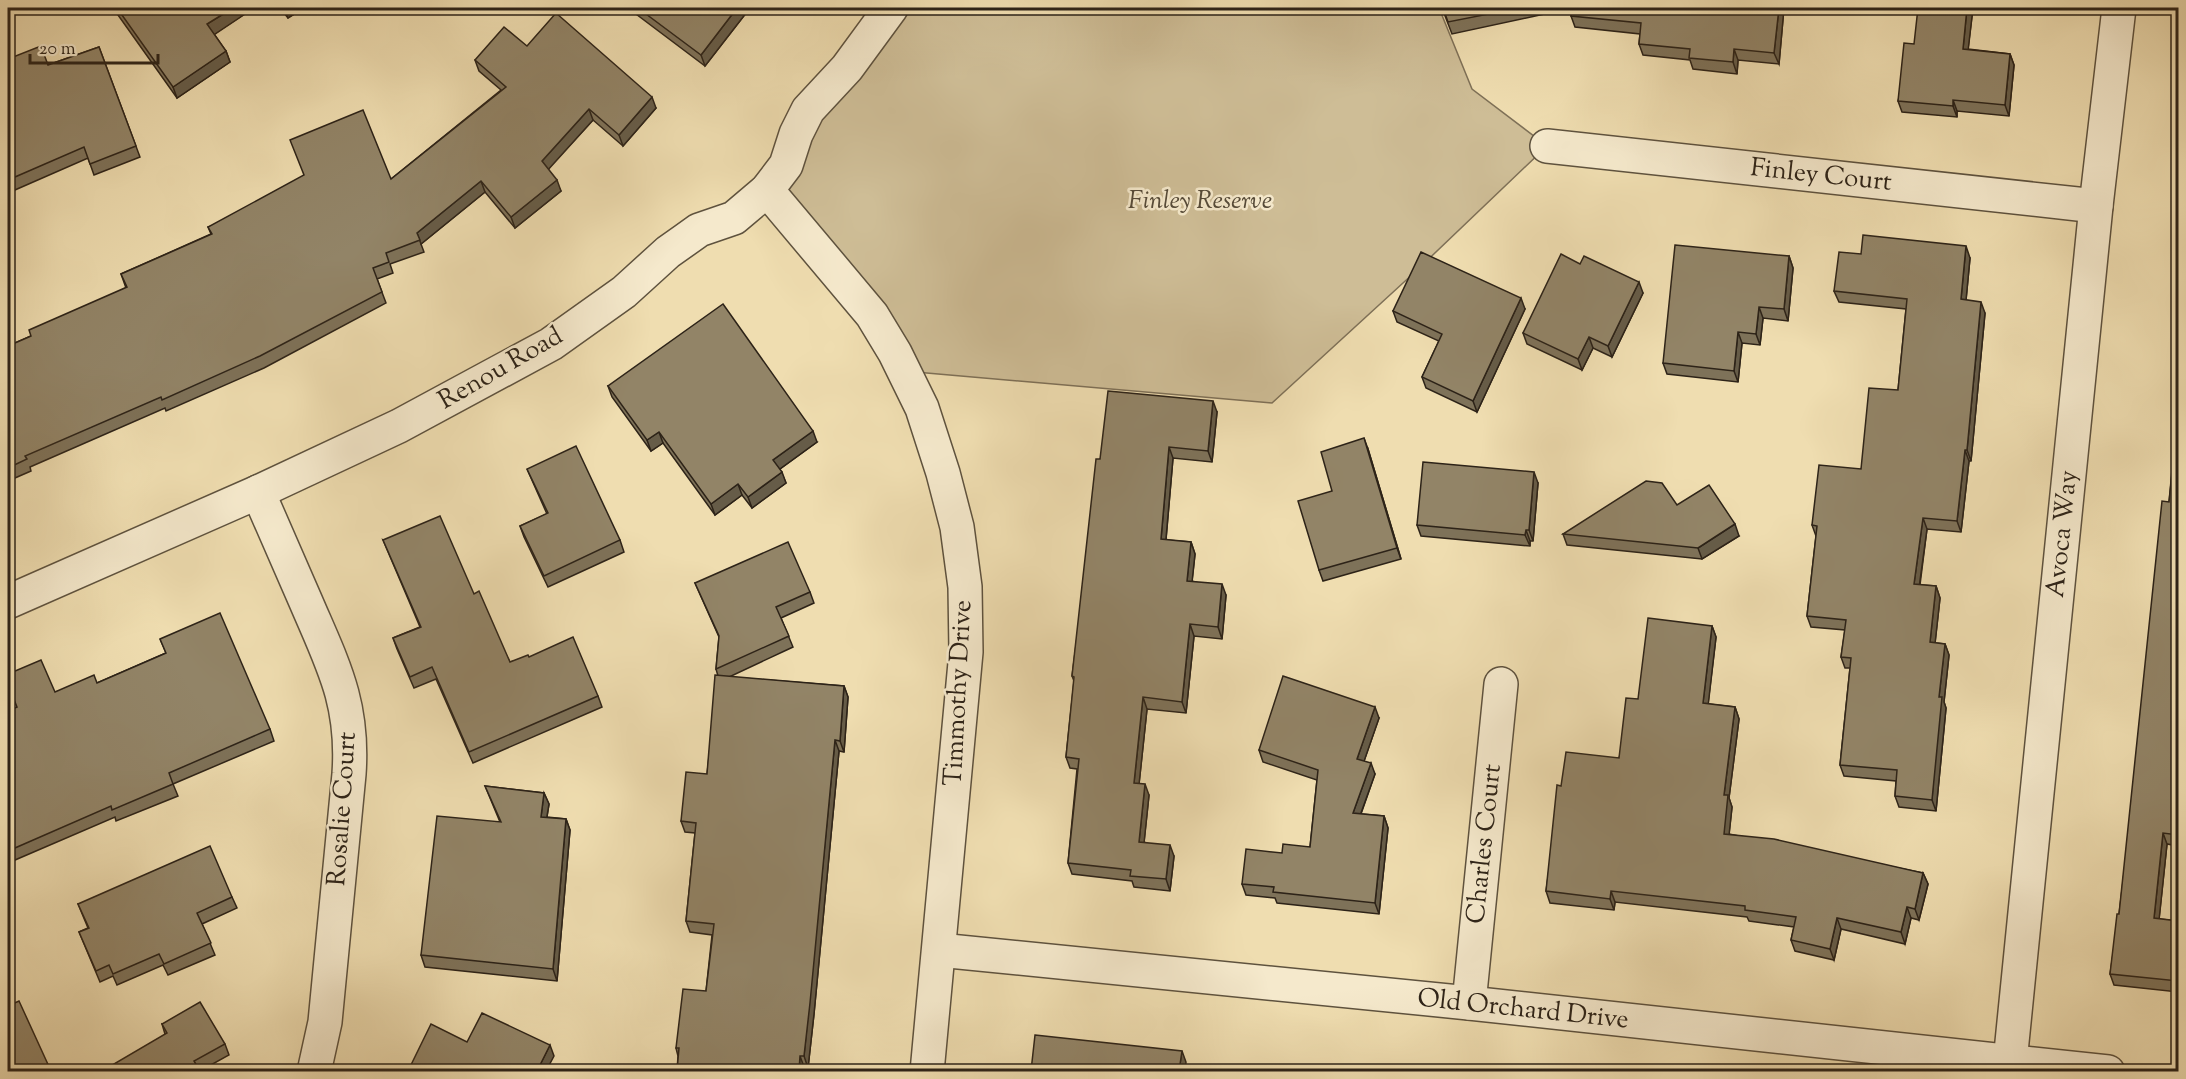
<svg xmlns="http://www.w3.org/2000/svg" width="2186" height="1079" font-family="'Sorts Mill Goudy',serif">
<rect width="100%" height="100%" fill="#efddb0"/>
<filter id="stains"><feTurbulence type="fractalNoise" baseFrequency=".00333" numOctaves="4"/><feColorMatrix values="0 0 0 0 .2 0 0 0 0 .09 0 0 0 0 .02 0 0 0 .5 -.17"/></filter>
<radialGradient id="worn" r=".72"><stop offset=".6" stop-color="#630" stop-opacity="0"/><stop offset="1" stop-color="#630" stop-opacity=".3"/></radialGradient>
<!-- green -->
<path fill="#cebd96" stroke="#7e7057" stroke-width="1.5" d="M891,8H1439L1472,89L1547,146L1415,272L1272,403L904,371L777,178Z"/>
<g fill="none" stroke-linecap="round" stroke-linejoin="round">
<defs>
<g id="street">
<path d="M1547,146L2096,206"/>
<path d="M767,190L872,315L895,353L922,408L943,473L957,527L965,587L966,652L927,1072"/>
<path d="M258,492C274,528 290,565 306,602C333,665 354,703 349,774L325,1022L314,1072"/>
<path d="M8,602L258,492L399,426L551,344L624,292L668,252L685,240L699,230L734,218L767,190L786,165L796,134L808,110L847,68L891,8"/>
<path d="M939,950L1469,1003L2108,1072"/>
<path d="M1469,1003L1501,684"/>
<path d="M2010,1062L2096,206L2119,8"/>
</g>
</defs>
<!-- street casing -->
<use href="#street" stroke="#5e523e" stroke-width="36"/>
<!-- street -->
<use href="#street" stroke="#f5e9cc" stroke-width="33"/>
</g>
<!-- wall -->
<g fill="#7e7259" stroke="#2d2318" stroke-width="1.5">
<path d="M113,8H254L214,34L226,51L230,62L177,98Z"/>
<path d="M280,8H304L288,18Z"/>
<path d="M628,8H750L705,66Z"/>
<path d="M1442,8H1784L1779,64L1738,60L1737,74L1693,69L1690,60L1643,55L1639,44L1640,34L1575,27L1571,16L1572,8L1452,34Z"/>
<path d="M1973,8L1968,49L2010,54L2014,65L2009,116L1957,111V117L1902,112L1898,101L1914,44Z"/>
<path d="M527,46L656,108L623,146L593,120L548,169L561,191L515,228L485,192L421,244L424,252L390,264L393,273L377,279L386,303L264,368L166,411L165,408L30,467L31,471L8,481V346L31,336L126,288L121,274L211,234L208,227L391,179L501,90L479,71L475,60Z"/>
<path d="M99,47L140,157L94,175L88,158L8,193V59L48,65Z"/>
<path d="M1861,254L1970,258L1966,300L1985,313L1971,461H1969L1961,532L1927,529L1920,585L1936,586L1940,598L1935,643L1945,644L1949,655L1944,702L1946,708L1936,811L1899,807L1895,796L1896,781L1844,776L1840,765L1850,668H1845L1841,657L1845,630L1811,627L1807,616L1816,536L1812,525L1861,469L1898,390L1906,309L1839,302L1834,291Z"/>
<path d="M1789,256L1793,268L1788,321L1763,318L1760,345L1742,343L1738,382L1667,374L1663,363Z"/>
<path d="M1580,264L1643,293L1612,357L1593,348L1582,370L1527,344L1523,333Z"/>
<path d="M1525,309L1477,412L1426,388L1422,377L1439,341L1397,322L1393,311Z"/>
<path d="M608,386L817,442L780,469L786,483L752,508L742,495L715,515L663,443L651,451L612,397Z"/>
<path d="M1217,412L1212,462L1173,458L1166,540L1191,542L1195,554L1192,581L1226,595L1222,639L1194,636L1186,713L1147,709L1139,784L1149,795L1144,842L1174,856L1170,891L1134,887L1132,881L1072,874L1068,863L1077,769L1070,768L1066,757L1074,681L1072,676L1100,459Z"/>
<path d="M2178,417V846L2167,844L2159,919L2178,921V992L2114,985L2110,974L2119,914L2169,502Z"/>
<path d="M1368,449L1401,559L1323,581L1319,570Z"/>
<path d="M527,469L620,540L624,552L548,587L524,537L520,526L547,514Z"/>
<path d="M1538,483L1533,541H1530V546L1421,536L1417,525Z"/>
<path d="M1677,505L1739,536L1702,559L1567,545L1563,534Z"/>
<path d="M383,540L474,594L510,662L529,657L598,696L602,707L473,763L436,679L414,688L397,649L393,638L420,627Z"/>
<path d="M695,583L810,592L814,603L781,618L793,647L729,677L844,686L848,697L844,752L839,751L814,1014L808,1068L804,1067V1071H677L678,1056L676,1048L706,991L712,935L690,932L686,921L695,833L685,832L681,821L707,774L718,676L716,669L719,637Z"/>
<path d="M1712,626L1716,637L1708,704L1735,707L1739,719L1729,798L1732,807L1729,834L1923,873L1928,884L1919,920L1911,918L1905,944L1841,929L1834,960L1795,951L1791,940L1794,927L1749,921L1747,917L1615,902L1614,910L1550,903L1546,891L1561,786L1619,758L1638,699Z"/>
<path d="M160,639L270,729L274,741L173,784L178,796L116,821L115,817L8,863V711L17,707L8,685V674L55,692L97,683L166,653Z"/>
<path d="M1379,718L1364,761L1375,774L1361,814L1384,816L1388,828L1379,914L1277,903L1275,898L1246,895L1242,884L1282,853L1310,847L1317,780L1263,762L1259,750Z"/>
<path d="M485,786L544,793L549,804L547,817L566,819L570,830L557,981L425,967L421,955L500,822Z"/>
<path d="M232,897L237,908L202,924L215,955L168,975L163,965L117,985L113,976L100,982L79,932L88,928L78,904Z"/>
<path d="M162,1024L225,1044L229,1055L200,1071L165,1034Z"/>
</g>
<!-- shaded-wall -->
<g fill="#665c48" stroke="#2d2318" stroke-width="1.5">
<path d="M233,8H254L212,36L207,24Z"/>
<path d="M284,8H304L288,18Z"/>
<path d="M737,8H750L705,66L701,55Z"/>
<path d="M1779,8H1784L1779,64L1774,53Z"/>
<path d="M1967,8H1973L1967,60L1963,49Z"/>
<path d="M1734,49L1738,60L1737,74L1733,62Z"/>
<path d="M226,51L230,62L177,98L173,87Z"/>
<path d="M2010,54L2014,65L2009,116L2005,105Z"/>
<path d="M652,97L656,108L623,146L619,135Z"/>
<path d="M1953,100L1957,111V117L1953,106Z"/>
<path d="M589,109L593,120L546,172L542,161Z"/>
<path d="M557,180L561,191L515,228L511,217Z"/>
<path d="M481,181L485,192L421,244L417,233Z"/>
<path d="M1966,246L1970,258L1965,311L1961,299Z"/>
<path d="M1789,256L1793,268L1788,321L1784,309Z"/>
<path d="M1639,282L1643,293L1612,357L1608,346Z"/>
<path d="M1521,298L1525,309L1477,412L1473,401Z"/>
<path d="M1981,302L1985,313L1971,461L1967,450Z"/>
<path d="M1759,307L1763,318L1760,345L1756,334Z"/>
<path d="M1738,332L1742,343L1738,382L1734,371Z"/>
<path d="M1589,337L1593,348L1582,370L1578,359Z"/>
<path d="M1213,401L1217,412L1212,462L1208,451Z"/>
<path d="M813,431L817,442L777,471L773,460Z"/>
<path d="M659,432L663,443L651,451L647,440Z"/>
<path d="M1364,438L1368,449L1401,559L1397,548Z"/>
<path d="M1169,447L1173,458L1165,550L1161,539Z"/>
<path d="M1965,450L1969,461L1961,532L1957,521Z"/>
<path d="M782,472L786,483L752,508L748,497Z"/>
<path d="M1534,472L1538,483L1533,541L1529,530Z"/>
<path d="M738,484L742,495L715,515L711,504Z"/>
<path d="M1923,518L1927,529L1918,595L1914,584Z"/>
<path d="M1735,524L1739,536L1702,559L1698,548Z"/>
<path d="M1526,530L1530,541V546L1525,535Z"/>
<path d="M1191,542L1195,554L1191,592L1187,581Z"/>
<path d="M1222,584L1226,595L1222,639L1218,627Z"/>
<path d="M1936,586L1940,598L1934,653L1930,642Z"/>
<path d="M1190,624L1194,636L1186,713L1182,702Z"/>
<path d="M1712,626L1716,637L1707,715L1703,703Z"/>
<path d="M1945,644L1949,655L1944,702L1946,708L1936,811L1932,800L1939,697Z"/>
<path d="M844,686L848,697L844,752L840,741Z"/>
<path d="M1143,697L1147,709L1138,794L1134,783Z"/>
<path d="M1375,707L1379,718L1361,770L1357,759Z"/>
<path d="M1735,707L1739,719L1729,798L1732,807L1728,845L1724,834V795Z"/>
<path d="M835,740L839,751L814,1014L808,1068L804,1056Z"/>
<path d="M1371,763L1375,774L1357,824L1353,813Z"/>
<path d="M1145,784L1149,795L1143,853L1139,842Z"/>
<path d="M544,793L549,804L545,828L541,817Z"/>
<path d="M1384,816L1388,828L1379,914L1375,903Z"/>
<path d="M566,819L570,830L557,981L553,969Z"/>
<path d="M2163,833L2167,844L2158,930L2154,918Z"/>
<path d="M1170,845L1174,856L1170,891L1166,879Z"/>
<path d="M1923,873L1928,884L1919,920L1915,909Z"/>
<path d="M1611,891L1615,902L1614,910L1610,899Z"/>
<path d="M1907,907L1911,918L1905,944L1901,932Z"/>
<path d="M1837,918L1841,929L1834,960L1830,949Z"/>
<path d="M550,1045L554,1056L546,1071H537Z"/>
<path d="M1182,1051L1186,1062L1185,1071H1179Z"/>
<path d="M800,1056L804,1067V1071H799Z"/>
</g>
<!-- building -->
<g fill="#928467" stroke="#2d2318" stroke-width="1.5">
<path d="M117,8H233L207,24L226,51L173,87Z"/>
<path d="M638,8H737L701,55Z"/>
<path d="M1443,8H1519L1448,22Z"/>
<path d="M1572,8H1779L1774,53L1734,49L1733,62L1689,58L1690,49L1639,44L1641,23L1571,16Z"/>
<path d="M1918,8H1967L1963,49L2010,54L2005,105L1953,100V106L1898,101L1904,43L1914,44Z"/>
<path d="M556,13L652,97L619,135L589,109L542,161L557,180L511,217L481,181L417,233L420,240L386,253L389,262L373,268L382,292L260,356L162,400L161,397L25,456L27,459L8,468V346L31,336L29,330L127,287L121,274L212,234L208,227L304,175L290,140L363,110L391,179L506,87L475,60L504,27L527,46Z"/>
<path d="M41,46L48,65L99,47L136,146L90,164L84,147L8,180V59Z"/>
<path d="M1863,235L1966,246L1961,299L1981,302L1967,450H1965L1957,521L1923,518L1914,584L1936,586L1930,642L1945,644L1939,697H1942L1932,800L1895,796L1897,770L1840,765L1851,658L1841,657L1846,620L1807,616L1817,526L1812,525L1819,465L1861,469L1869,388L1898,390L1907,299L1834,291L1839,252L1861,254Z"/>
<path d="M1675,245L1789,256L1784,309L1759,307L1756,334L1738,332L1734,371L1663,363Z"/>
<path d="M1421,252L1521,298L1473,401L1422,377L1442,334L1393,311Z"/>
<path d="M1561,254L1580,264L1584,256L1639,282L1608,346L1589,337L1578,359L1523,333Z"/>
<path d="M2178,297V314H2177Z"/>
<path d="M723,304L813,431L773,460L782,472L748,497L738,484L711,504L659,432L647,440L608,386Z"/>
<path d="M1108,391L1213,401L1208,451L1169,447L1161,539L1191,542L1187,581L1222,584L1218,627L1190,624L1182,702L1143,697L1134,783L1145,784L1139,842L1170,845L1166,879L1130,876L1131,870L1068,863L1079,759L1066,757L1074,677L1072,676L1096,459H1100Z"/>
<path d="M2177,417H2178V835L2163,833L2154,918L2178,921V981L2110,974L2117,914H2119L2162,501L2169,502Z"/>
<path d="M1364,438L1397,548L1319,570L1298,501L1332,491L1321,452Z"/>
<path d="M576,446L620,540L544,576L520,526L548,513L527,469Z"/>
<path d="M1423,462L1534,472L1529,530H1526L1525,535L1417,525Z"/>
<path d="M1646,481L1662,483L1677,505L1709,485L1735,524L1698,548L1563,534Z"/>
<path d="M440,516L474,594L479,591L510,662L528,655L529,657L573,637L598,696L469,752L432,667L410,677L393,638L421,627L383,540Z"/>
<path d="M788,542L810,592L776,607L789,636L716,669L719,636L695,583Z"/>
<path d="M220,613L270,729L169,773L173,784L112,810L111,806L8,851V711L17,707L8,684V674L41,660L55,692L94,675L97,683L166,653L160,639Z"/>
<path d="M1648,618L1712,626L1703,703L1735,707L1724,795H1728L1724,834L1774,839L1923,873L1915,909L1907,907L1901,932L1837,918L1830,949L1791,940L1796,917L1745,910V906L1611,891L1610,899L1546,891L1557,785L1561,786L1566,752L1619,758L1626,698L1638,699Z"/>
<path d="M715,675L844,686L840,741L835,740L810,1003L804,1056H800L799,1071H677L679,1048H676L683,989L706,991L714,924L686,921L696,823L681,821L686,772L707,774Z"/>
<path d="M1283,676L1375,707L1357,759L1371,763L1353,813L1384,816L1375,903L1273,892L1274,887L1242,884L1246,849L1282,853L1283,844L1310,847L1318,770L1259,750Z"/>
<path d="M485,786L544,793L541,817L566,819L553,969L421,955L437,816L501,822Z"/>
<path d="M210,846L232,897L197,913L211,943L164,964L159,954L113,974L109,965L96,971L79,932L89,928L78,904Z"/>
<path d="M19,1001L51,1071H8V1006Z"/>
<path d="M200,1002L225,1044L194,1061L200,1071H102L167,1033L162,1024Z"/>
<path d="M482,1013L550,1045L537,1071H408L431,1024L467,1042Z"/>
<path d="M1035,1035L1182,1051L1179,1071H1031Z"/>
</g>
<g text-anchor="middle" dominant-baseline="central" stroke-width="5" stroke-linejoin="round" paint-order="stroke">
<!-- street labels -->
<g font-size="26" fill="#2d2318" stroke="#f5e9cc">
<text transform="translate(1821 176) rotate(6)">Finley Court</text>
<text transform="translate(501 369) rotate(-30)">Renou Road</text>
<text transform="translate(2063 534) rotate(-84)">Avoca Way</text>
<text transform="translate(959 693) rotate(-87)">Timmothy Drive</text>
<text transform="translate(343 809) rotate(-86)">Rosalie Court</text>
<text transform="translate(1485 844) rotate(-84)">Charles Court</text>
<text transform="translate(1523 1010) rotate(6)">Old Orchard Drive</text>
</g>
<!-- park labels -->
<g font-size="26" font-style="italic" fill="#554a38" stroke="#f5e9cc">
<text x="1200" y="201">Finley Reserve</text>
</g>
</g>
<!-- margin -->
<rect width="2186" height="1079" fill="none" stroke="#efddb0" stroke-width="30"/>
<rect x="9" y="9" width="2168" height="1061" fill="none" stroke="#2d2318" stroke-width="3"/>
<rect x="15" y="15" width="2156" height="1049" fill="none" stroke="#2d2318" stroke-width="1.5"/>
<!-- scale -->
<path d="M30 54v9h128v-9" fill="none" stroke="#2d2318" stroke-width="3"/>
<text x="39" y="54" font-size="18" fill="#2d2318" stroke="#f5e9cc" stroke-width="4.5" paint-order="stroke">20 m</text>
<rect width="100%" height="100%" filter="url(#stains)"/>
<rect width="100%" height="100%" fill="url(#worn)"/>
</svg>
